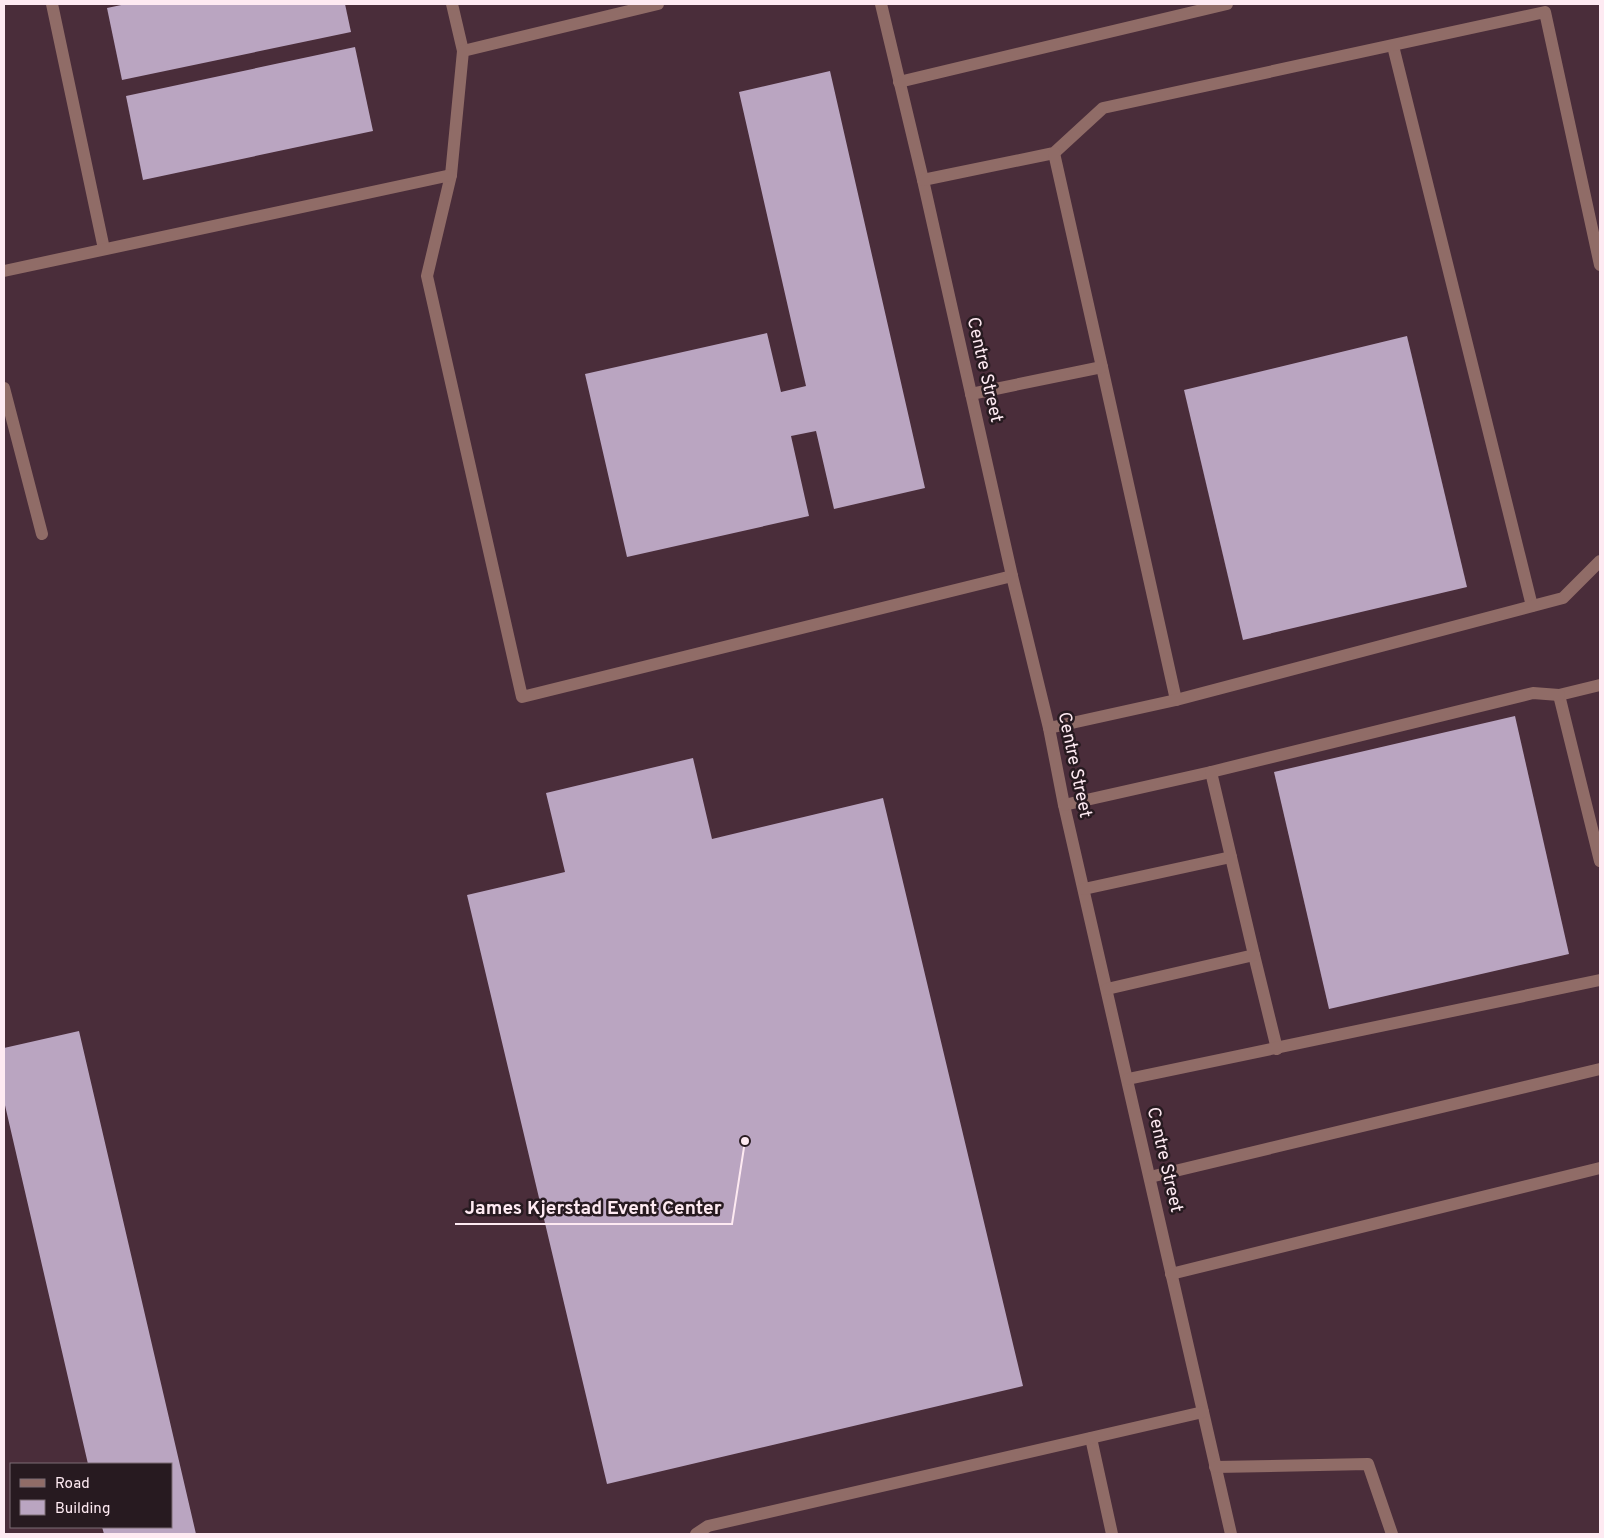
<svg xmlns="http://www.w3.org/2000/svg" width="1604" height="1538" font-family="Overpass,sans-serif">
<rect width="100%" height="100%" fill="#4a2d3a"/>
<!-- building -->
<g fill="#baa5c1">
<path d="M126,4H345L351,32L122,80L107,8Z"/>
<path d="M355,47L373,131L143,180L126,96Z"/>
<path d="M830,71L925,488L834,509L816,431L791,436L809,516L627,557L585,374L767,333L781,392L806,386L739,92Z"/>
<path d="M1407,336L1467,587L1243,640L1184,390Z"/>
<path d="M1515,716L1569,954L1329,1009L1274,772Z"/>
<path d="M693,758L712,839L883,798L1023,1386L607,1484L467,895L565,872L546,793Z"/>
<path d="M79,1031L196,1534H104L102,1527H171V1464H88L4,1101V1048Z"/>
</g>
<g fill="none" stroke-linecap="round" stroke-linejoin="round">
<!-- minor -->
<g stroke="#906c67" stroke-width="12">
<path d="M52,4L104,249"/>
<path d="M452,4L463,51"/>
<path d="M658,4L463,51L451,175L427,276L522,697L1012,576"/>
<path d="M881,4L923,180L1012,576L1049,728L1064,805L1231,1534"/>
<path d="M1393,46L1532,606"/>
<path d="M899,82L1227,4"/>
<path d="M923,180L1054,153L1103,108L1545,12L1600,265"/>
<path d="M4,271L451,175"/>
<path d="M1102,367L1176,700"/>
<path d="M4,388L42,534"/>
<path d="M971,394L1102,367L1054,153"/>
<path d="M1600,685L1559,695L1600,861"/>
<path d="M1049,728L1176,700L1563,598L1600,561"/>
<path d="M1064,805L1211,772L1533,693L1559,695"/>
<path d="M1084,889L1231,857"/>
<path d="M1254,955L1277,1049"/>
<path d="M1107,989L1254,955L1211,772"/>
<path d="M1128,1079L1600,980"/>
<path d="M1150,1177L1600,1069"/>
<path d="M1171,1274L1600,1168"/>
<path d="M1091,1438L1112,1534"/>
<path d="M1215,1467L1368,1464L1392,1534"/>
<path d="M696,1534L708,1526L1203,1412"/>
</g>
</g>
<g text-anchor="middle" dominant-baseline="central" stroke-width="5" stroke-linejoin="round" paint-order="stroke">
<!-- street labels -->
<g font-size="18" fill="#feeaf2" stroke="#271a20">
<text transform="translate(984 370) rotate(77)">Centre Street</text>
<text transform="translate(1074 765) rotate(78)">Centre Street</text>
<text transform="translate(1164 1160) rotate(77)">Centre Street</text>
</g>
</g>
<!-- callouts -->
<path fill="none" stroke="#feeaf2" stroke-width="2" d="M745 1141L732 1224H455"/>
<circle fill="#feeaf2" stroke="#271a20" stroke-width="2" cx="745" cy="1141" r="5"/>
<g font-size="19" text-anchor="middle" font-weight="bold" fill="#feeaf2" stroke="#271a20" stroke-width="5" stroke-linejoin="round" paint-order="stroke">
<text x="593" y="1214">James Kjerstad Event Center</text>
</g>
<!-- border -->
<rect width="1604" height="1538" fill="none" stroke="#feeaf2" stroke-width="10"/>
<!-- legend -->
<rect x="10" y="1463" width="162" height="65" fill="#271a20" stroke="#7d6d74"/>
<rect x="20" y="1479" width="25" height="8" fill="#906c67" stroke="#7d6d74"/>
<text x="55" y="1488" font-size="15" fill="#feeaf2">Road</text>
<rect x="20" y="1500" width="25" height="15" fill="#baa5c1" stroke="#7d6d74"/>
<text x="55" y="1513" font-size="15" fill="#feeaf2">Building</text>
</svg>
